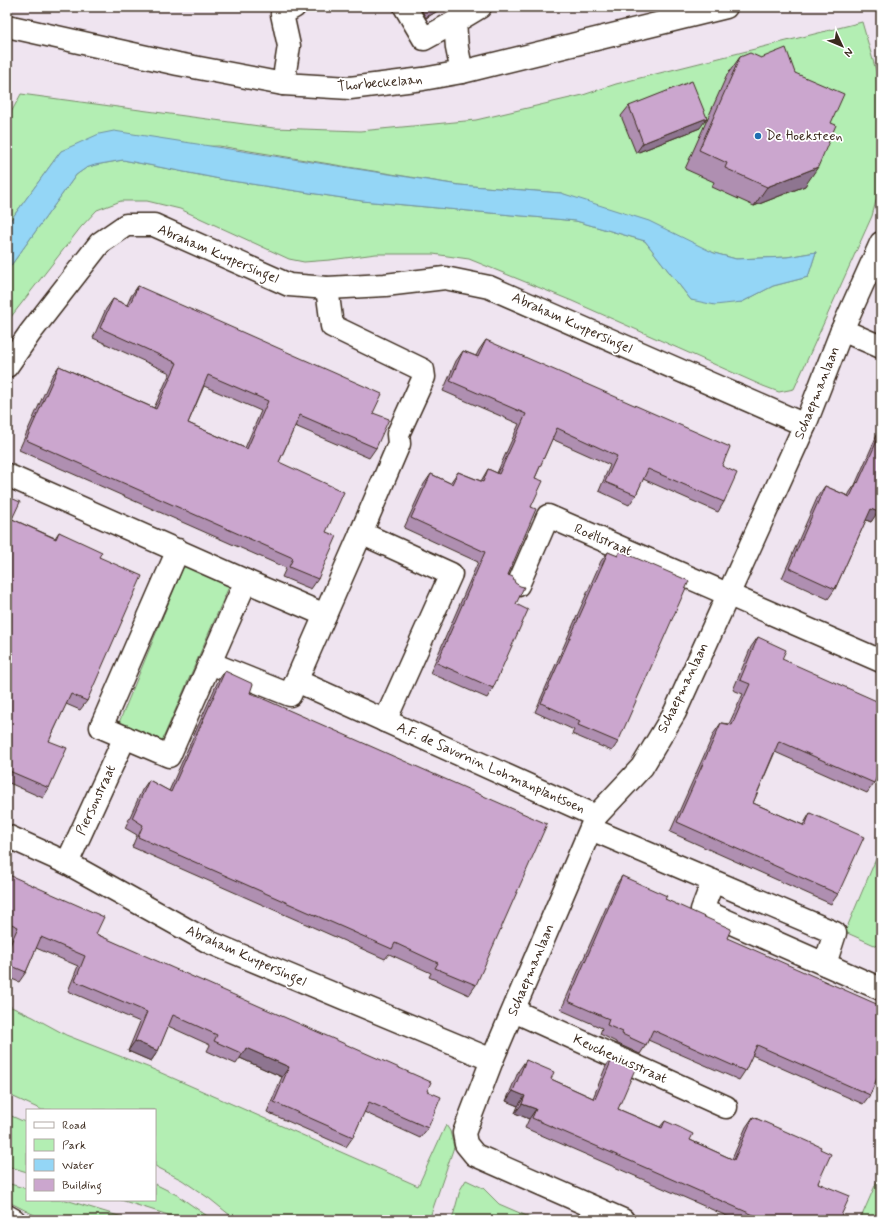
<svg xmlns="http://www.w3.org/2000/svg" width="888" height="1227" font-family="Mynerve,sans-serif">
<rect width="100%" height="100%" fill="#efe4f0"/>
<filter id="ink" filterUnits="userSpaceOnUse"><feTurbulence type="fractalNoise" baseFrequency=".025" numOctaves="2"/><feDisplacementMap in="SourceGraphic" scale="8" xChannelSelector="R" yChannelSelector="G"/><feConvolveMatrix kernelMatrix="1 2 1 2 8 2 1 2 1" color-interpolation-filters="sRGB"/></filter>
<g filter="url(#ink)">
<!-- green -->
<g fill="#b3eeb3" stroke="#778c68">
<path d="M862,22L877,74L881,96V182L872,216L794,389L779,392L763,386L572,301L469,259L433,254H376L330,260L304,262L289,259L180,209L147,201H121L97,210L81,227L7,322V271L76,175L86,168L95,165L123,160L225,180L362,201L576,221L645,241L691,300L742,302L773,286L808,277L816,252L787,257L736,259L714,253L561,193L459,185L219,146L61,151L7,225V120L21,94L274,128L360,131L476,120L583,95L616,84Z"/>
<path d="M185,563L231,582L161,743L118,725Z"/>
<path d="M881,847V948L845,932Z"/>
<path d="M7,1005L33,1017L66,1035L150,1068L418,1186L446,1125L450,1131L454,1147L429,1220H236L210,1199L182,1180L155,1166V1110H42L7,1094Z"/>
<path d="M7,1114L27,1123V1172L7,1166Z"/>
<path d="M881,1172V1220H860Z"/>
<path d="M466,1180L483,1188L499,1204L536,1220H452L460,1190Z"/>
<path d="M7,1183L27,1189V1200H66L132,1220H44L7,1201Z"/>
<path d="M155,1184L177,1195L213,1220H184L121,1200H155Z"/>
</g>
<!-- water -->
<path fill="#94d6f6" stroke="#7091a0" d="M114,131L459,185L561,193L649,221L714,253L736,259L787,257L816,252L808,277L773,286L742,302L715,305L691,300L645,241L576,221L362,201L225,180L123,160L95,165L86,168L76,175L7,271V225L61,151L99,134Z"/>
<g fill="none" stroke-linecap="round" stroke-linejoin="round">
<defs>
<g id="pedestrian">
<path d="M405,7L424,39L455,22"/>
<path d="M327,288L332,326L423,370L424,377L398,434L399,444L361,533"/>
<path d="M7,475L246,581L169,756L101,727L178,550"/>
<path d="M325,615L361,533L451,574L385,721"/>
<path d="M210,663L290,695L325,615L246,581"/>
<path d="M591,829L713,881L702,910L881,989"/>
<path d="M713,881L835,933L825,964"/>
</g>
<g id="minor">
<path d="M462,72L457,48L455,22L480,7"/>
<path d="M283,84L289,46L282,14L294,7"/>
<path d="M842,330L881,347"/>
<path d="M7,366L30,333L100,243L126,225H154L289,285L327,288L385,285L445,278L489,287L805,425"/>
<path d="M518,585L548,516L881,661"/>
<path d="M297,681L596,816"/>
<path d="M7,836L67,863L209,942L492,1060"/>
<path d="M67,863L125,737"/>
<path d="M514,1011L726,1107"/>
<path d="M623,1220L475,1155L466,1144L464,1133L492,1060L596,816L642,767L675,712L805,425L842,330L881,243"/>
</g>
<path id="tertiary" d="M7,26L178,64L283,84L350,88L423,79L462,72L726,7"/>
<path id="secondary" d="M7,1216L14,1220"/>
</defs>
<!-- pedestrian casing -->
<use href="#pedestrian" stroke="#3b2a1e" stroke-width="25"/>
<!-- minor casing -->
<use href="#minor" stroke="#3b2a1e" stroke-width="25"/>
<!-- tertiary casing -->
<use href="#tertiary" stroke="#3b2a1e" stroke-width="25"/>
<!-- secondary casing -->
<use href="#secondary" stroke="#3b2a1e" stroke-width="25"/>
<!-- pedestrian -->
<use href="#pedestrian" stroke="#fff" stroke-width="22"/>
<!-- minor -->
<use href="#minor" stroke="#fff" stroke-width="22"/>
<!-- tertiary -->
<use href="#tertiary" stroke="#fff" stroke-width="22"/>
<!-- secondary -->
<use href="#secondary" stroke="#fff" stroke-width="22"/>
</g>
<!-- wall -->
<g fill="#af8fb1" stroke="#3b2a1e" fill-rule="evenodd">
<path d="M420,7H444L426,18Z"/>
<path d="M740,57L795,73L831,123L805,186L754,206L712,187L714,182L685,169L727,75Z"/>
<path d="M629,106L700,128L636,153L621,116Z"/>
<path d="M138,286L373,413L376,448L369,458L295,426L279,462L326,532L318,579L311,589L282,577L286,568L19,450L52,376L59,366L154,408L170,373L93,338L106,309L113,299L127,305L131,296ZM204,386L261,411L245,448L188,423Z"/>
<path d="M486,340L722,466L724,502L718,512L643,479L636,495L629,505L599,491L610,465L552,439L535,478L531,507L508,575L516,604L493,688L487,698L430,673L478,562L404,528L424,484L431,474L450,483L458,472L481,481L488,469L497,473L519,424L443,391L456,361L463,351L476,356L479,350Z"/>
<path d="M881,426V505L871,522L866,520L835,589L828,599L782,578L818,496L825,486L848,496L850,492L855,485Z"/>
<path d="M7,496L12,519L55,538L59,532L99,557L87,701L80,710L66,704L49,741V788L43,798L7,782Z"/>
<path d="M620,551L618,742L612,751L572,734L574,730L535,712L601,561L608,552L617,556Z"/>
<path d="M758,637L782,659L874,783L867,793L775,752L753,803L803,825L810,813L838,894L831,904L670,832L714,733L721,723L729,724L743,694L733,690L751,647Z"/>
<path d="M225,671L250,693L476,985L469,995L429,977L431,973L389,954L385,959L132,847L137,835L125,828L142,790L149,780L169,791L218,681Z"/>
<path d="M7,874L96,934L427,1091L428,1128L420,1138L364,1112L353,1137L346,1147L267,1112L282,1077L240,1058L236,1064L207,1051L210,1045L168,1026L158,1051L151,1061L128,1051L140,1022L68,991L78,966L36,948L26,972L19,982L7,977V947L11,937L7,935Z"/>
<path d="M622,876L665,899L727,938L870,1095L863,1104L752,1055L745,1071L739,1080L648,1040L646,1045L640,1054L616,1043V1042L600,1034L602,1028L561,1010L616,885Z"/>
<path d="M613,1057L618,1109L660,1127L665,1121L690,1140L732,1159L746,1127L753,1117L820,1149L818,1183L839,1220H736L525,1128L529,1119L515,1113L518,1106L506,1101L519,1070L526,1060L551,1079L593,1098L606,1066Z"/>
</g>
<!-- shaded-wall -->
<g fill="#8e7490" stroke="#3b2a1e">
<path d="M436,7H444L426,18L432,10Z"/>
<path d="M707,118L700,128L636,153L643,143Z"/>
<path d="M818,167L805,186L754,206L767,187Z"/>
<path d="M871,509L878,512L871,522L864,519Z"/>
<path d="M135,1041L158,1051L151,1061L128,1051Z"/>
<path d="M246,1048L289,1067L282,1077L240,1058Z"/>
<path d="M513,1091L525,1096L518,1106L506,1101Z"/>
<path d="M522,1104L536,1109L529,1119L515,1113Z"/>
</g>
<!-- building -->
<g fill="#cba6ce" stroke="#3b2a1e" fill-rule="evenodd">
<path d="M430,7H436L432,10Z"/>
<path d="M786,48L795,73L844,94L831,123L836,125L818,167L767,187L725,168L727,163L699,150L740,57L750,53L761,58Z"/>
<path d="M692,81L707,118L643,143L629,106Z"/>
<path d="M138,286L382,394L373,413L389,419L376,448L300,415L279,462L344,492L326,532L337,536L318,579L289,567L293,558L26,440L59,366L156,409L177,363L100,328L113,299L129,306ZM208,375L268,401L247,449L188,423Z"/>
<path d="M486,340L730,447L722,466L737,473L724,502L648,469L636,495L605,482L617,456L557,428L535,478L543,481L531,507L536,509L508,575L513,577L515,583L520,586L524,587L516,604L528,610L493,688L437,663L485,552L411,518L431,474L452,484L458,472L483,482L488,469L499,474L526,414L450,381L463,351L478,357Z"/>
<path d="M881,432V505L878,512L871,509L835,589L789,568L825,486L850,497L857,482L858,483Z"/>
<path d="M7,496L20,502L12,519L56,539L59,532L102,552L99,557L142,576L87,701L71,694L49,741L67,748L49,788L7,770Z"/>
<path d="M620,551L689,581L618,742L578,725L580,721L541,703L608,552L618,556Z"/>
<path d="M758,637L786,650L782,659L881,703V768L874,783L779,741L753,803L805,826L810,813L864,837L838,894L677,822L721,723L732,725L750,684L740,680Z"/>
<path d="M225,671L253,684L250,693L547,824L476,985L435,968L438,963L395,943L392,949L138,837L143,825L132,818L149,780L171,792Z"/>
<path d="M7,874L104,917L96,934L431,1082L427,1091L441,1097L428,1128L369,1102L353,1137L274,1102L289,1067L246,1048L243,1054L214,1041L217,1035L173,1015L158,1051L135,1041L147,1012L75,981L85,956L41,937L26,972L7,964V952L18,927L7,922Z"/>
<path d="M622,876L667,896L665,899L731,929L727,938L881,1006V1069L870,1095L757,1045L745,1071L653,1030L646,1045L622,1034L623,1032L607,1025L609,1019L568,1001Z"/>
<path d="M613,1057L636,1067L618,1109L662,1128L665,1121L679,1127L693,1134L690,1140L734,1160L753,1117L821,1147L820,1149L831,1154L818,1183L850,1196L839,1220H765L532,1118L536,1109L522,1104L525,1096L513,1091L526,1060L554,1072L551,1079L595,1099Z"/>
</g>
</g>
<!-- markers -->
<circle fill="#1f6fb2" stroke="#fff" stroke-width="1.5" cx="758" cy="136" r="4"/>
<g text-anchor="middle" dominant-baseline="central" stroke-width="3.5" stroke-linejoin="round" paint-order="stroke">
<!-- street labels -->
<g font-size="14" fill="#3b2a1e" stroke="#fff">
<text transform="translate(380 83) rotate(-5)">Thorbeckelaan</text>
<text transform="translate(218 254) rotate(23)">Abraham Kuypersingel</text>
<text transform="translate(572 323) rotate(24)">Abraham Kuypersingel</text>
<text transform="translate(817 393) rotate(-68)">Schaepmanlaan</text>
<text transform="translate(603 540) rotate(23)">Roëllstraat</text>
<text transform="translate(683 688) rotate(-64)">Schaepmanlaan</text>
<text transform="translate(491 768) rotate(24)">A.F. de Savornin Lohmanplantsoen</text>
<text transform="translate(96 800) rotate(-65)">Piersonstraat</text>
<text transform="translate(246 956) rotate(24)">Abraham Kuypersingel</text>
<text transform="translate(531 970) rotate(-67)">Schaepmanlaan</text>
<text transform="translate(620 1059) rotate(24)">Keucheniusstraat</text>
</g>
<!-- poi labels -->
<g font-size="14" fill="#3b2a1e" stroke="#fff" text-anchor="start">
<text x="766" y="136">De Hoeksteen</text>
</g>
</g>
<!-- margin -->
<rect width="888" height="1227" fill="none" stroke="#fff" stroke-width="24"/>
<rect x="12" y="12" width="864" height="1203" fill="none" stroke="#3b2a1e" stroke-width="1.5" filter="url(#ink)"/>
<!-- legend -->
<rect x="26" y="1109" width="130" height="92" fill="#ffffff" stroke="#b1aaa5"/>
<rect x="34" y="1122" width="20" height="6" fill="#ffffff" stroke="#b1aaa5"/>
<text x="62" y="1129" font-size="12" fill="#3b2a1e">Road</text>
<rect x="34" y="1139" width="20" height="12" fill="#b3eeb3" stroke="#b1aaa5"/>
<text x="62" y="1149" font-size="12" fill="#3b2a1e">Park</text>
<rect x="34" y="1159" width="20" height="12" fill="#94d6f6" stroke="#b1aaa5"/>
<text x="62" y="1169" font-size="12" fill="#3b2a1e">Water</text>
<rect x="34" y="1179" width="20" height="12" fill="#cba6ce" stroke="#b1aaa5"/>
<text x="62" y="1189" font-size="12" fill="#3b2a1e">Building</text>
<!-- north arrow -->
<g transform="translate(842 46) rotate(134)" stroke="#ffffff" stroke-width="3" paint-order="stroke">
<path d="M0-3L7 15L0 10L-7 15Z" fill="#3b2a1e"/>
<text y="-6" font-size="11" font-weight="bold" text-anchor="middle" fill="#3b2a1e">N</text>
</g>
</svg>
